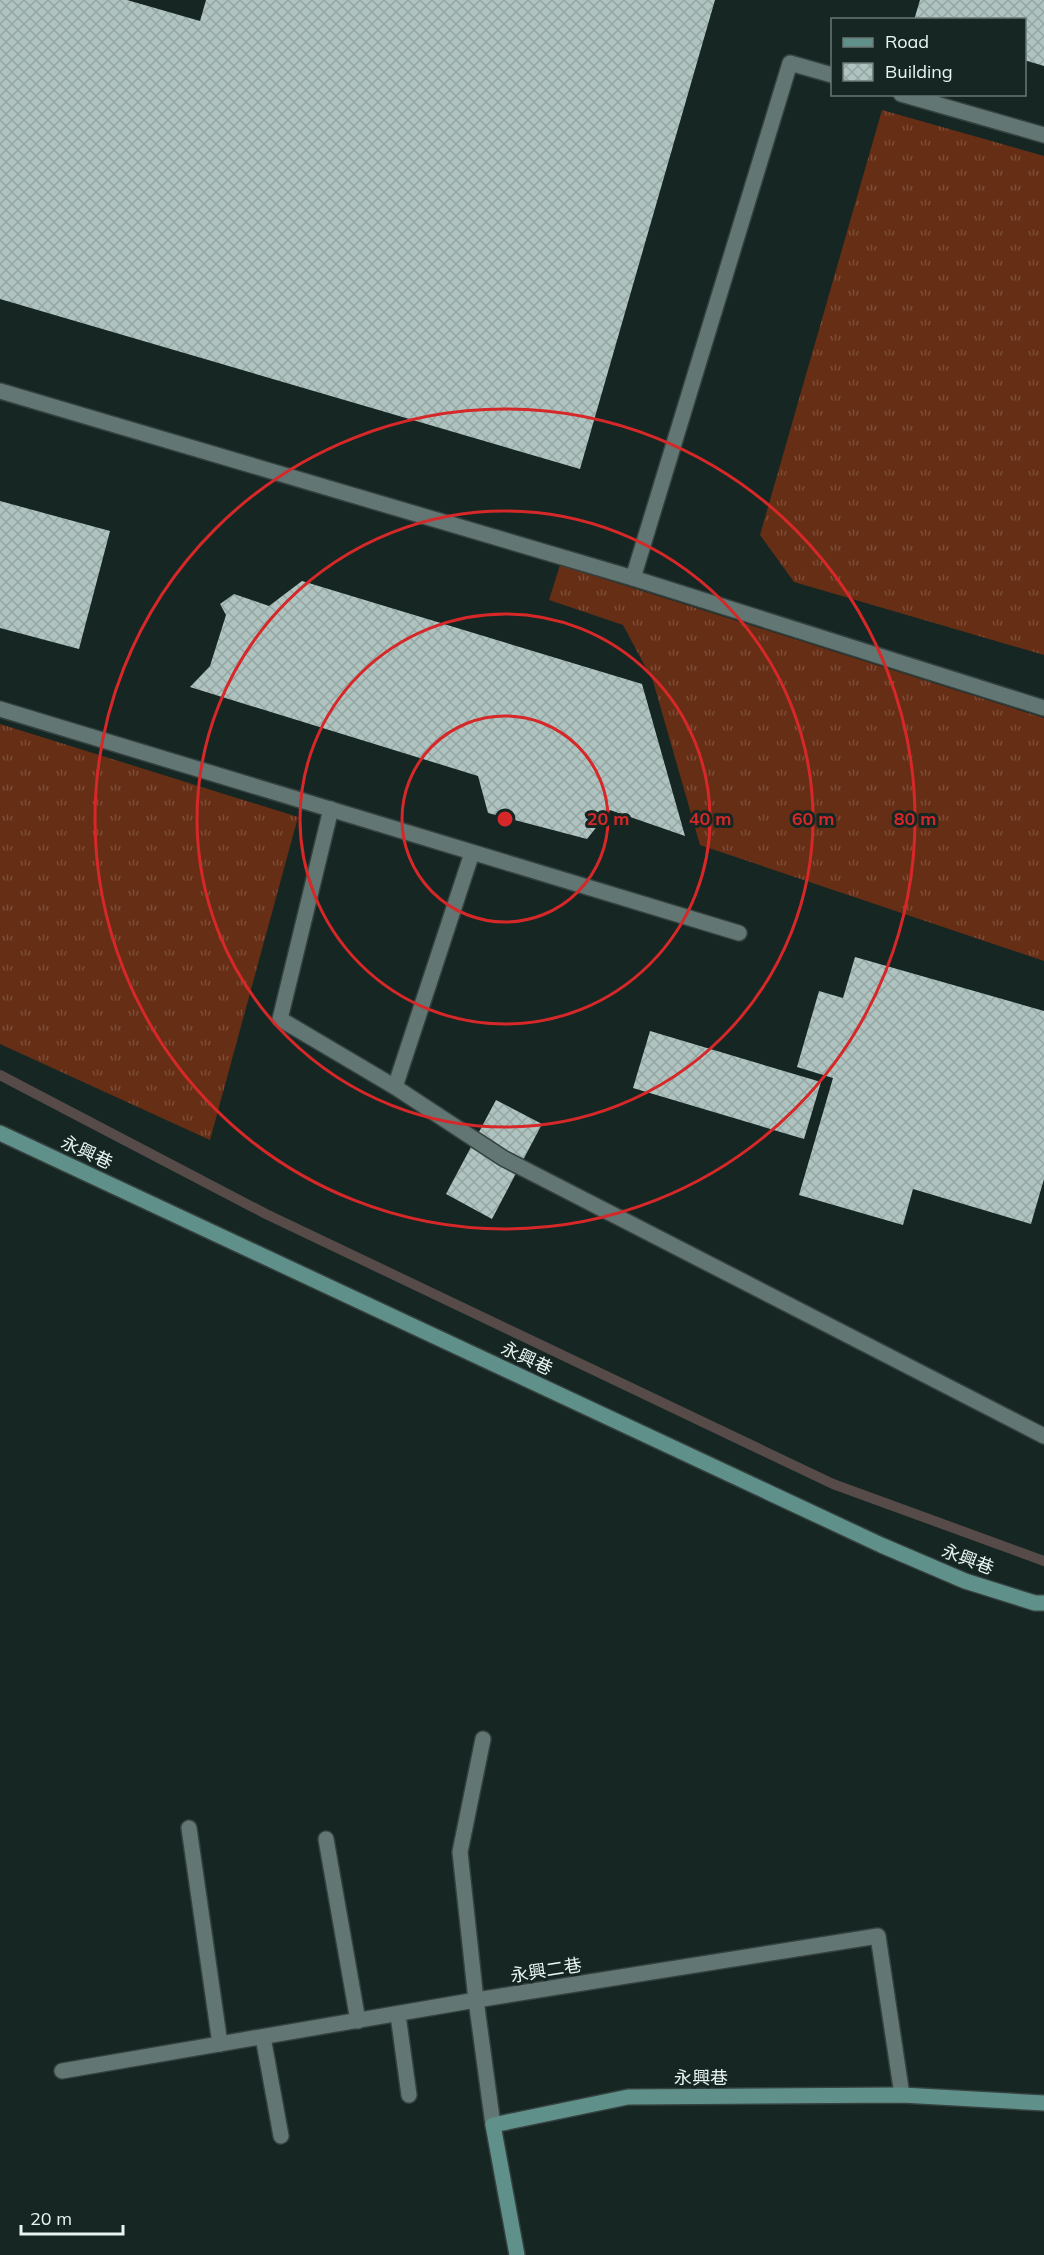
<svg xmlns="http://www.w3.org/2000/svg" width="1044" height="2255" font-family="Mulish,'Noto Sans TC',sans-serif">
<defs>
<pattern id="grass-tufts" width="24" height="20" patternUnits="userSpaceOnUse" patternTransform="scale(1.5)"><rect width="24" height="20" fill="#662e15"/><path d="M3 7l-1-3M5 7V3M7 7l1-3M15 17l-1-3M17 17v-4M19 17l1-3" fill="none" stroke="#7c4d38"/></pattern>
<pattern id="building-cross-hatch" width="8" height="8" patternUnits="userSpaceOnUse" patternTransform="scale(1.5)"><rect width="8" height="8" fill="#afc4c0"/><path d="M0 0l8 8M0 8l8-8" fill="none" stroke="#95a5a2"/></pattern>
</defs>
<rect width="100%" height="100%" fill="#152623"/>
<!-- grass -->
<g fill="url(#grass-tufts)">
<path d="M882,110L1044,156V655L794,582L760,535Z"/>
<path d="M560,565L1044,718V961L700,845L653,681L623,625L549,600Z"/>
<path d="M0,724L298,817L210,1140L0,1044Z"/>
</g>
<g fill="none" stroke-linecap="round" stroke-linejoin="round">
<!-- stream -->
<path stroke="#574b49" stroke-width="10" d="M0,1075L266,1214L833,1484L1044,1561"/>
</g>
<!-- building -->
<g fill="url(#building-cross-hatch)">
<path d="M0,0H127L200,21L206,0H715L580,469L0,299Z"/>
<path d="M920,0H1044V66L1024,60V20H914Z"/>
<path d="M0,501L110,531L79,649L0,628Z"/>
<path d="M302,581L642,684L685,836L610,810L587,839L488,813L478,776L190,687L210,666L226,615L220,604L234,594L269,606Z"/>
<path d="M855,957L1044,1011V1179L1031,1224L913,1189L903,1225L799,1195L833,1078L797,1067L819,991L843,998Z"/>
<path d="M650,1031L821,1082L804,1139L633,1088Z"/>
<path d="M496,1100L542,1124L492,1219L446,1194Z"/>
</g>
<g fill="none" stroke-linecap="round" stroke-linejoin="round">
<defs>
<g id="lane">
<path d="M901,94L1044,135"/>
<path d="M0,391L633,578L1044,708"/>
<path d="M633,578L790,63L832,75"/>
<path d="M0,709L739,933"/>
<path d="M331,809L280,1019L395,1087L503,1158L1044,1436"/>
<path d="M395,1087L472,853"/>
</g>
<g id="street">
<path d="M483,1739L460,1852L476,2000L493,2125"/>
<path d="M189,1828L220,2044"/>
<path d="M326,1839L358,2021"/>
<path d="M398,2015L409,2095"/>
<path d="M263,2037L281,2136"/>
<path d="M62,2071L476,2000L878,1936L902,2095"/>
</g>
<g id="secondary">
<path d="M0,1133L881,1545L965,1581L1035,1603H1044"/>
<path d="M517,2255L493,2125L628,2097L902,2095L1044,2103"/>
</g>
</defs>
<!-- lane casing -->
<use href="#lane" stroke="#34413f" stroke-width="18"/>
<!-- street casing -->
<use href="#street" stroke="#34413f" stroke-width="18"/>
<!-- secondary casing -->
<use href="#secondary" stroke="#34413f" stroke-width="18"/>
<!-- lane -->
<use href="#lane" stroke="#627673" stroke-width="15"/>
<!-- street -->
<use href="#street" stroke="#627673" stroke-width="15"/>
<!-- secondary -->
<use href="#secondary" stroke="#60908a" stroke-width="15"/>
</g>
<!-- distance rings -->
<g fill="none" stroke="#d62828" stroke-width="3">
<circle cx="505" cy="819" r="103"/>
<circle cx="505" cy="819" r="205"/>
<circle cx="505" cy="819" r="308"/>
<circle cx="505" cy="819" r="410"/>
</g>
<g text-anchor="middle" dominant-baseline="central" stroke-width="6" stroke-linejoin="round" paint-order="stroke">
<!-- street labels -->
<g font-size="18" fill="#e9f4f2" stroke="#152623">
<text transform="translate(87 1152) rotate(25)">永興巷</text>
<text transform="translate(527 1358) rotate(25)">永興巷</text>
<text transform="translate(968 1559) rotate(21)">永興巷</text>
<text transform="translate(546 1970) rotate(-9)">永興二巷</text>
<text x="701" y="2077">永興巷</text>
</g>
</g>
<circle cx="505" cy="819" r="9" fill="#d62828" stroke="#152623" stroke-width="3"/>
<g font-size="18" text-anchor="middle" font-weight="bold" fill="#d62828" stroke="#152623" stroke-width="6" stroke-linejoin="round" paint-order="stroke">
<text x="608" y="825">20 m</text>
<text x="710" y="825">40 m</text>
<text x="813" y="825">60 m</text>
<text x="915" y="825">80 m</text>
</g>
<!-- legend -->
<rect x="831" y="18" width="195" height="78" fill="#152623" stroke="#6a7876" stroke-width="1.5"/>
<rect x="843" y="38" width="30" height="9" fill="#60908a" stroke="#6a7876" stroke-width="1.5"/>
<text x="885" y="48" font-size="18" fill="#e9f4f2">Road</text>
<rect x="843" y="63" width="30" height="18" fill="url(#building-cross-hatch)" stroke="#6a7876" stroke-width="1.5"/>
<text x="885" y="78" font-size="18" fill="#e9f4f2">Building</text>
<!-- scale -->
<path d="M21 2225v9h102v-9" fill="none" stroke="#e9f4f2" stroke-width="3"/>
<text x="30" y="2225" font-size="18" fill="#e9f4f2" stroke="#152623" stroke-width="4.5" paint-order="stroke">20 m</text>
</svg>
